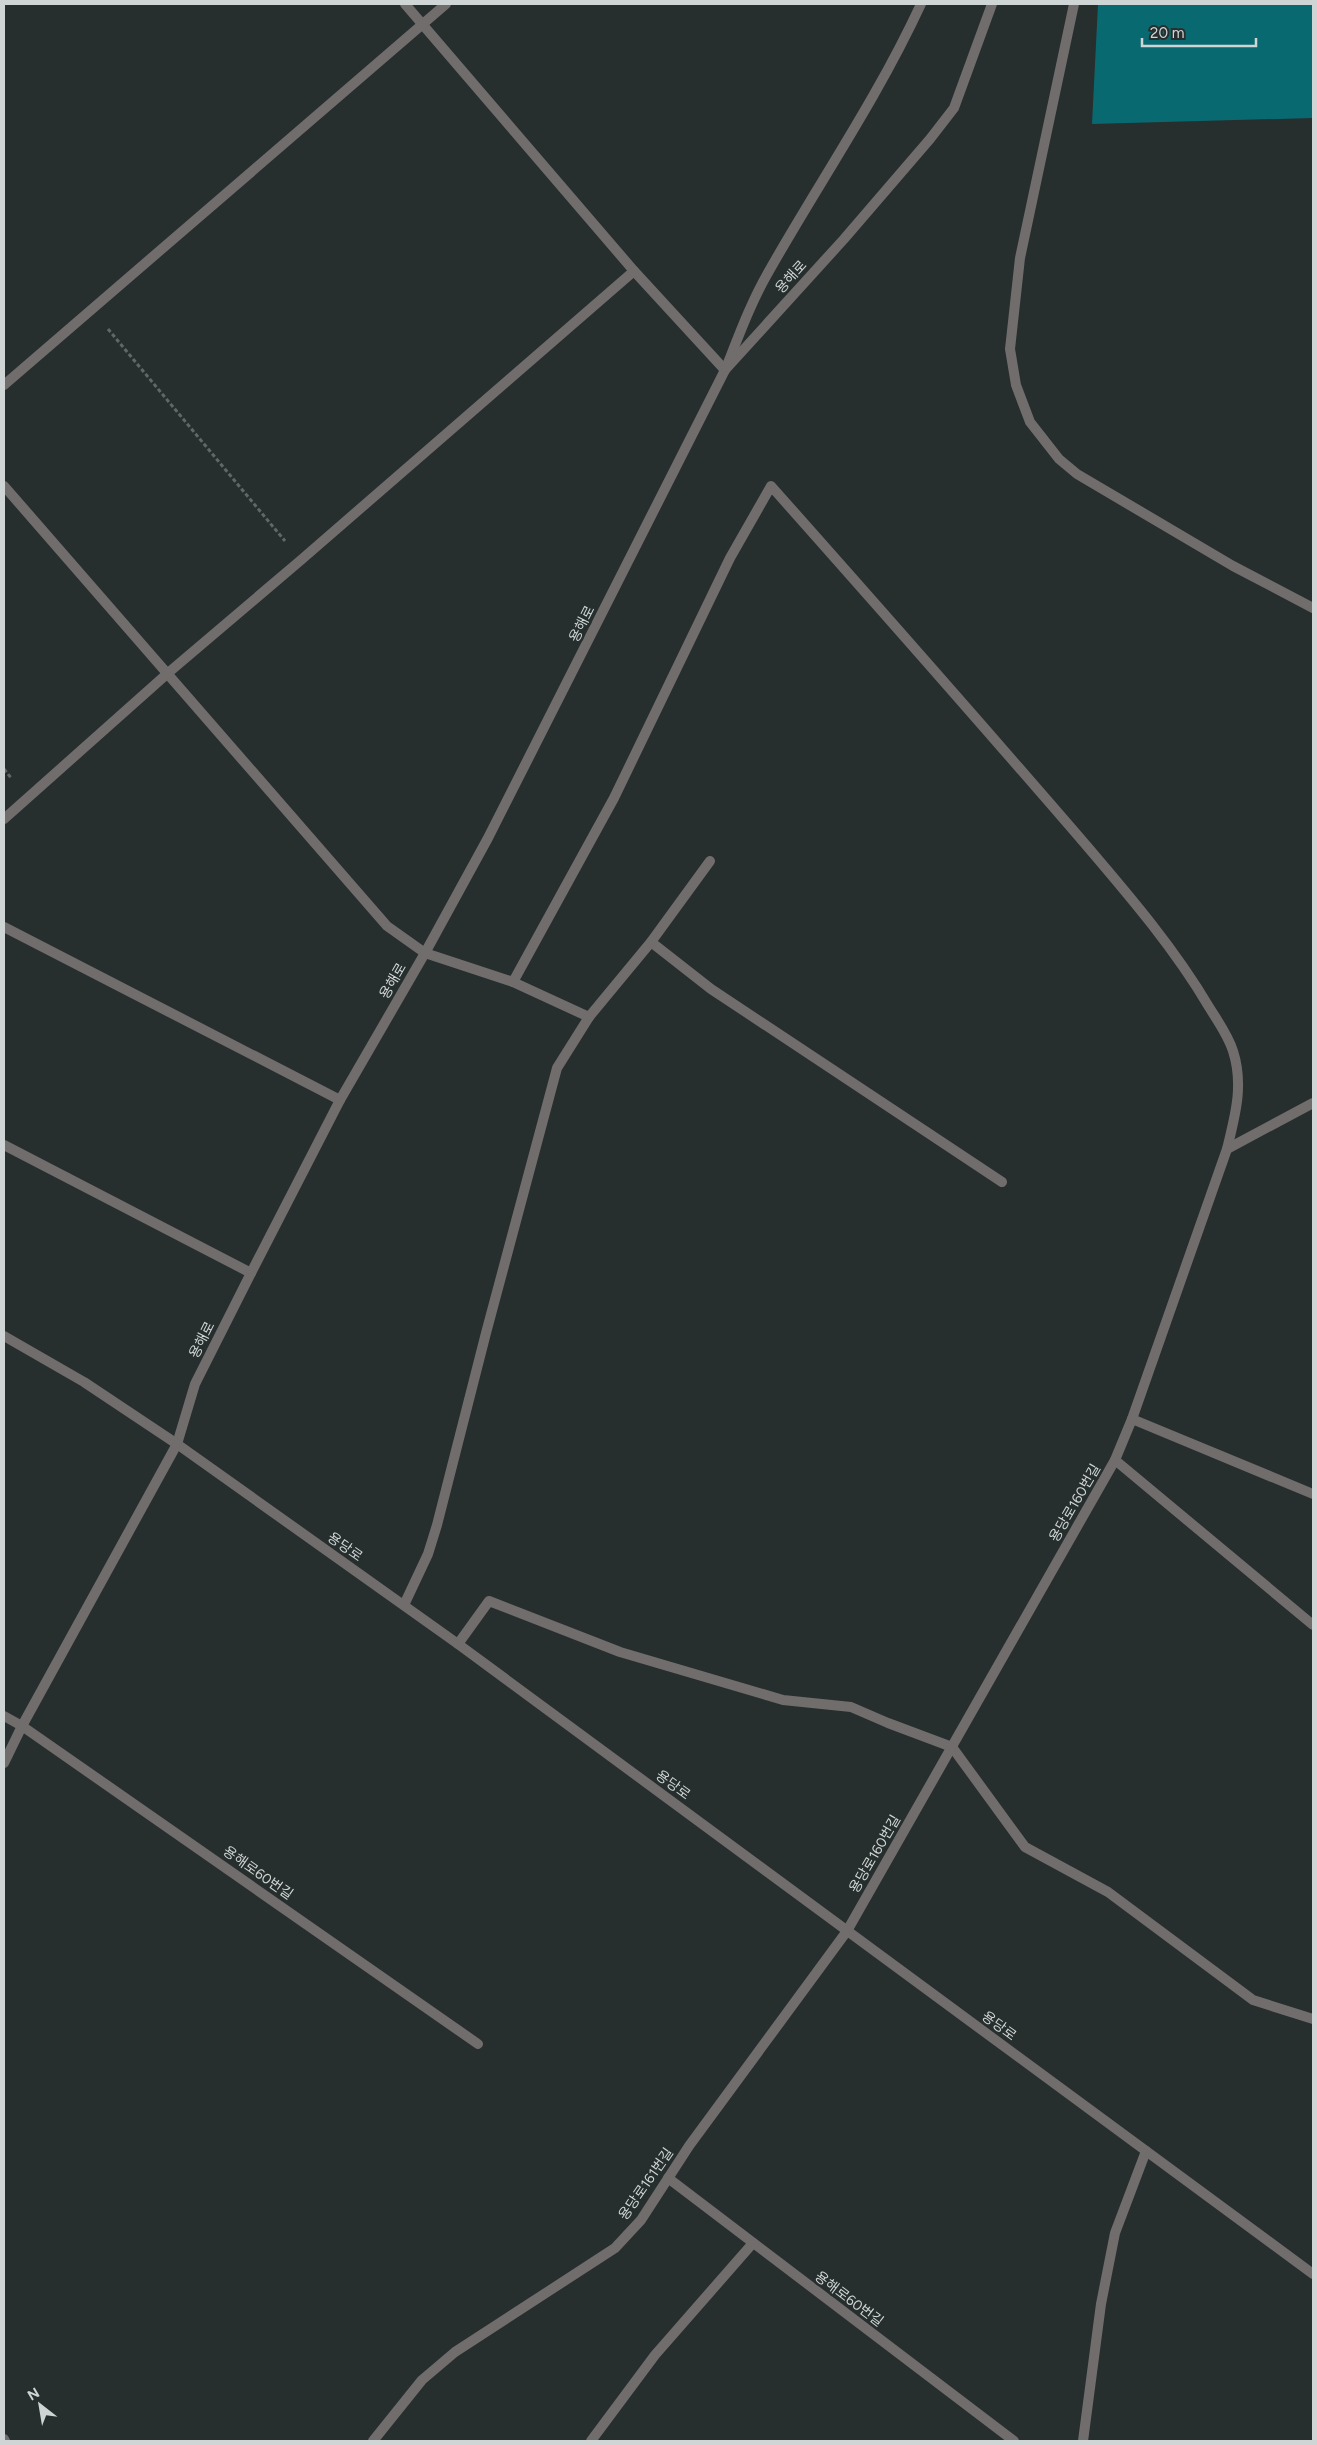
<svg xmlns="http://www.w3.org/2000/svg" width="1317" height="2445" font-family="Figtree,'Noto Sans KR',sans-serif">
<rect width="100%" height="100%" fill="#272e2e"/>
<!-- forest -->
<path fill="#096970" d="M1098,4H1313V118L1092,124Z"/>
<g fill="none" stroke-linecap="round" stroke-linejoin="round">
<!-- path -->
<g stroke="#616767" stroke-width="3" stroke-dasharray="4 2.5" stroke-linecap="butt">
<path d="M108,329L285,541"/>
<path d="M4,769L12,779"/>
</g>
<!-- service -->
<g stroke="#716d6d" stroke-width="10">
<path d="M726,368C739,335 751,302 769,271C820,181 877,99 921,4"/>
<path d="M651,942L711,989L1002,1182"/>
<path d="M513,982L589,1017L651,942L710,861"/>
<path d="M4,1145L251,1273"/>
<path d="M1132,1419L1313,1494"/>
<path d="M1115,1460L1313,1625"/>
<path d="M404,1605L428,1554L437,1525L486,1333L557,1068L589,1017"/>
<path d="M458,1644L489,1601L620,1652L783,1700L851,1707L888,1723L952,1747L1025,1847L1108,1892L1253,2000L1313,2019"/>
<path d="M591,2441L655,2355L753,2243"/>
<path d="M1083,2441L1101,2304L1115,2233L1146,2151"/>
</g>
<!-- minor -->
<g stroke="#716d6d" stroke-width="10">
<path d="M405,4L634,271L725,370"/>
<path d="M1074,4L1020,258L1010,349L1016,385L1030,422L1059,459L1077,474L1233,566L1313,608"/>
<path d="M4,385L446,4"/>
<path d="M4,486L387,926L425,953L513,982L614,798L730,558L771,486C875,603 978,720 1080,838C1126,892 1173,946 1209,1007C1217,1020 1228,1035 1233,1051C1244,1085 1235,1116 1227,1149"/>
<path d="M4,819L168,673L301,560L634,271"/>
<path d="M4,927L340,1100"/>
<path d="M4,1716L22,1726L478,2044"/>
<path d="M4,1763L22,1726L177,1444L195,1384L251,1273L340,1100L425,953L488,838L725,370L844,239L930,139L954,108L992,4"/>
<path d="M668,2178L1014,2441"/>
<path d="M4,2439L5,2441"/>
<path d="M373,2441L422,2380L455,2352L615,2248L641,2220L689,2146L847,1931L1115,1460L1132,1419L1227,1149L1313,1103"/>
</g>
<!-- tertiary -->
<path stroke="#716d6d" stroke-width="10" d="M4,1336L84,1382L177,1444L458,1644L1313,2274"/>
</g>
<g text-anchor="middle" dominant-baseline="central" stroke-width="5" stroke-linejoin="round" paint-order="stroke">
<!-- street labels -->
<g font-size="14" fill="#cfd4d4" stroke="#272e2e">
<text transform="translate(791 277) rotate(-48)">용해로</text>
<text transform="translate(582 624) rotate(-63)">용해로</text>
<text transform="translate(393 981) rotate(-60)">용해로</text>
<text transform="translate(202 1340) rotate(-63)">용해로</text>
<text transform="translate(1075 1503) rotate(-60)">용당로160번길</text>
<text transform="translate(345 1547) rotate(35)">용당로</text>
<text transform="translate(673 1785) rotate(36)">용당로</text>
<text transform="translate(875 1854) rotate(-60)">용당로160번길</text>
<text transform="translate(258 1873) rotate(35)">용해로60번길</text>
<text transform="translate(999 2026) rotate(36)">용당로</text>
<text transform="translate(646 2184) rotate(-55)">용당로161번길</text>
<text transform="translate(849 2299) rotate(37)">용해로60번길</text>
</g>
</g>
<!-- border -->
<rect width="1317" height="2445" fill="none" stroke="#cfd4d4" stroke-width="10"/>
<!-- north arrow -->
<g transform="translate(40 2405) rotate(329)" stroke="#272e2e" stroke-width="4" paint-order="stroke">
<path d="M0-4L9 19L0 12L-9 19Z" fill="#cfd4d4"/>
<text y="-8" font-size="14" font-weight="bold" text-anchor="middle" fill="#cfd4d4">N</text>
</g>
<!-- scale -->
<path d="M1142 38v8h114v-8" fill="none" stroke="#cfd4d4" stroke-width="2.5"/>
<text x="1150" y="38" font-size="15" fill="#cfd4d4" stroke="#272e2e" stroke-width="4" paint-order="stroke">20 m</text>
</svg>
